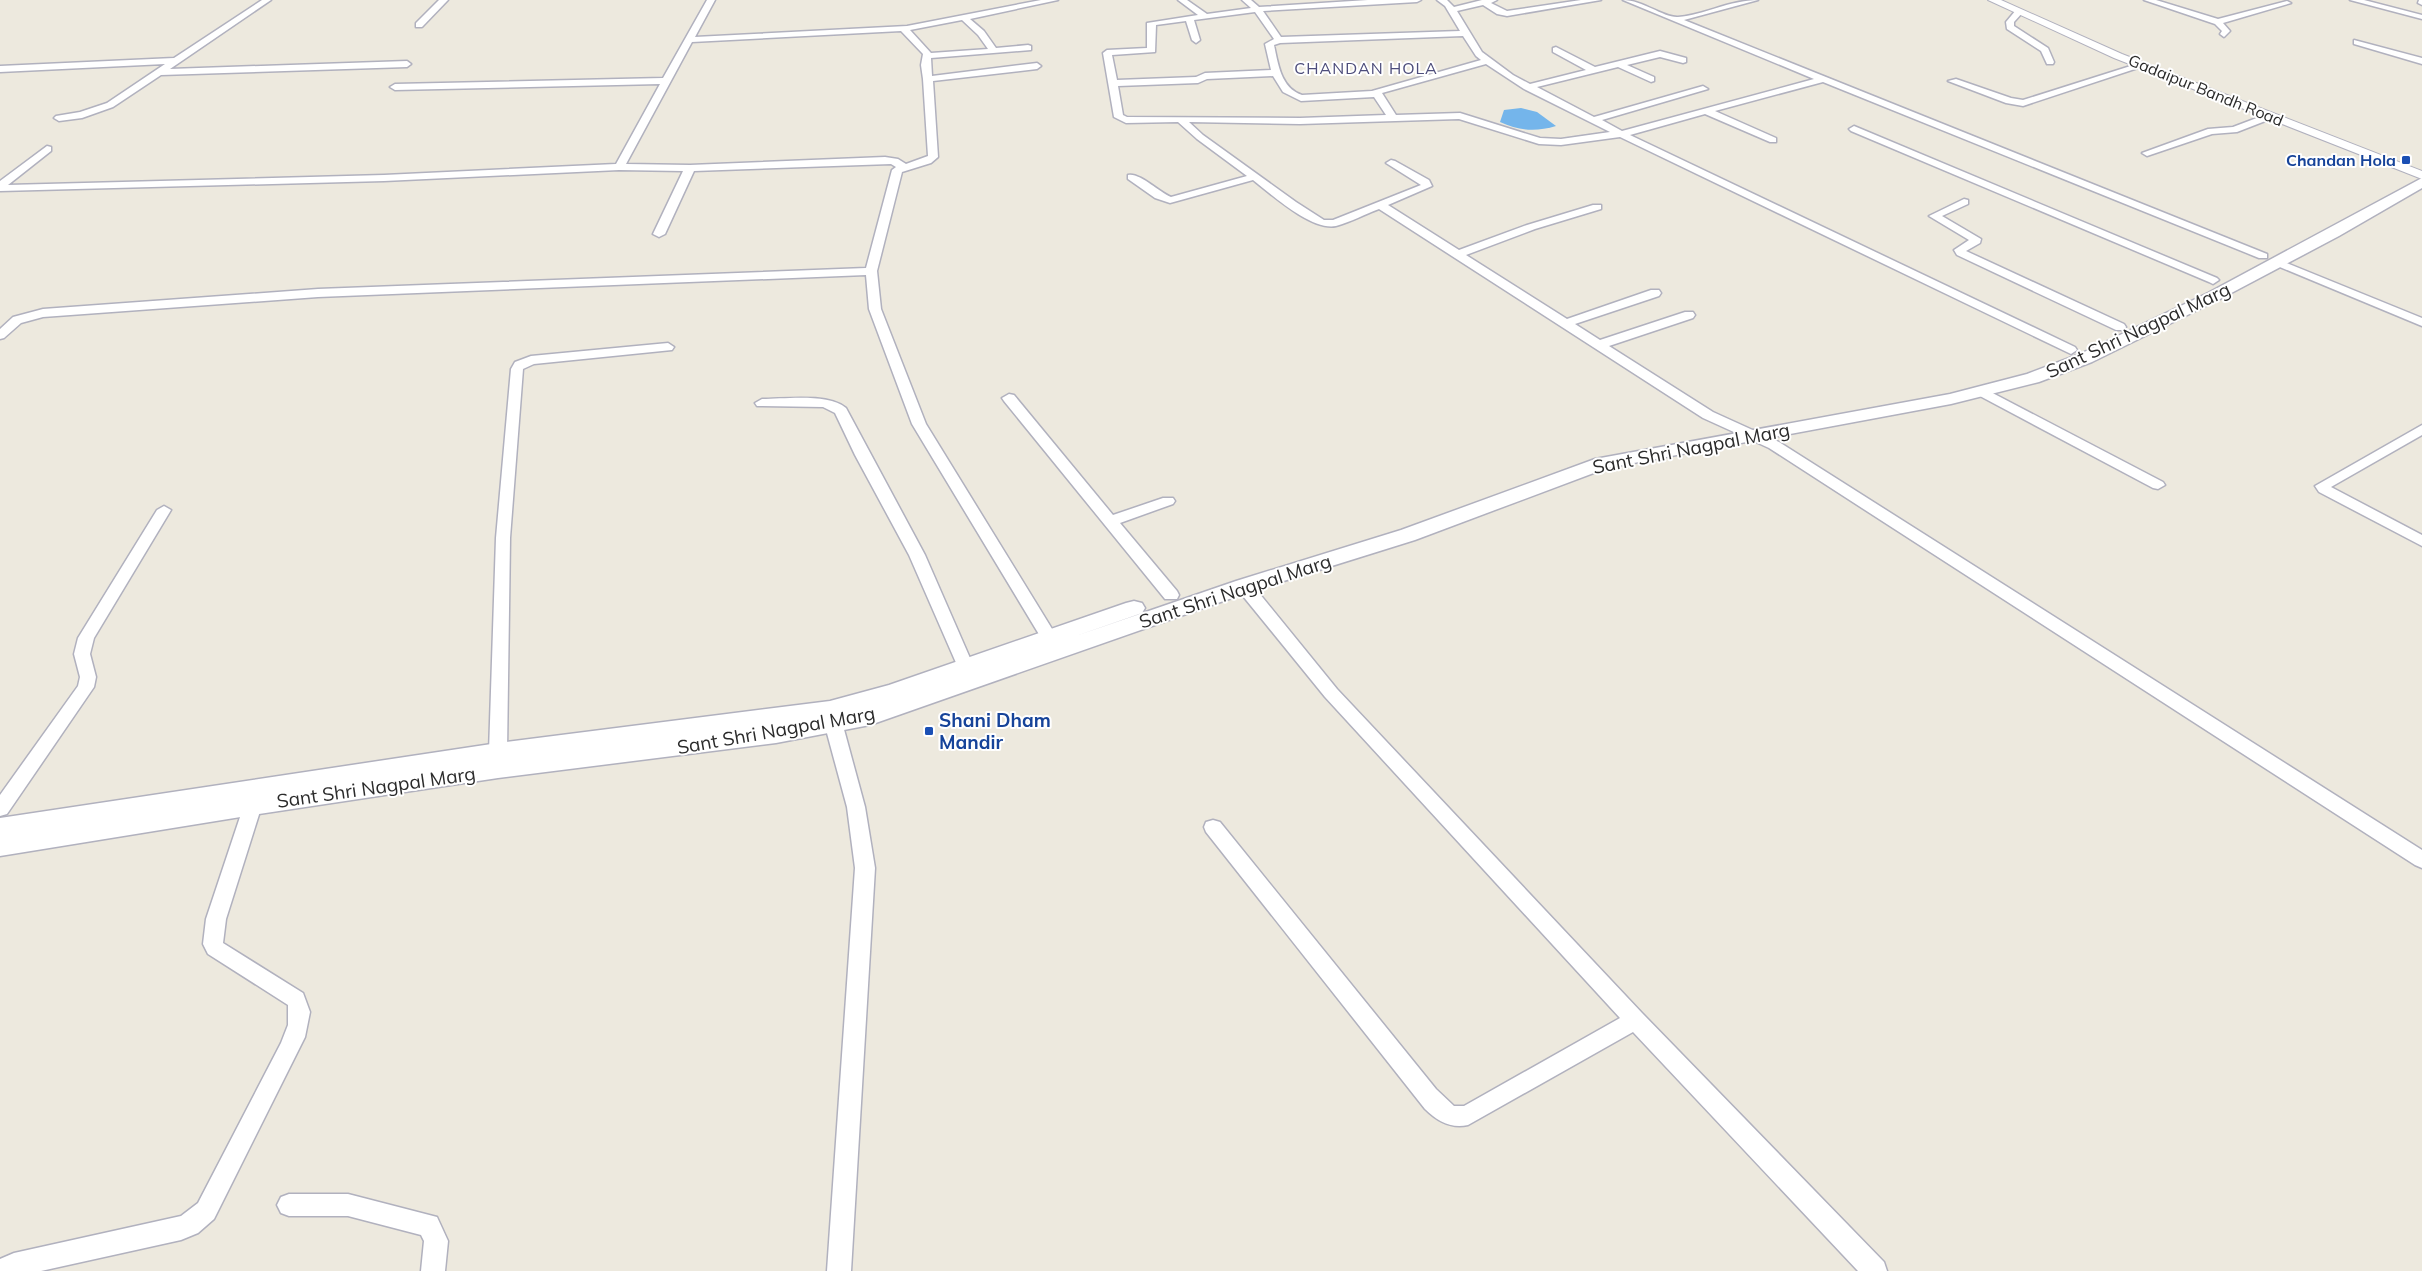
<svg xmlns="http://www.w3.org/2000/svg" width="2422" height="1271" font-family="Mulish,sans-serif">
<rect width="100%" height="100%" fill="#ede9de"/>
<!-- water -->
<path fill="#74b5eb" d="M1521,108L1537,112L1556,126C1536,132 1519,131 1500,122L1504,110Z"/>
<g fill="none" stroke-linecap="round" stroke-linejoin="round">
<defs>
<g id="minor">
<path d="M262,0H271L170,69L407,61L411,64L407,67L161,75L113,107L82,118L59,121L54,118L56,116L80,112L107,103L165,64L0,72V66L174,58Z"/>
<path d="M439,0H448L422,27H416V23Z"/>
<path d="M707,0H715L695,37L907,26L1041,0H1058L970,19L984,31L996,48L1028,45L1031,46V50L931,58L932,76L1037,63L1041,66L1037,69L933,81L938,157L931,163L902,172L877,271L881,309L926,424L1057,637L1055,641H1043L912,424L869,309L866,275L318,297L43,317L21,323L4,338L0,339V329L13,317L43,309L318,289L866,268L892,170L896,167L891,164L694,171L665,234L659,237L653,234L683,171L619,170L384,181L0,191V181L47,146L51,147V151L8,185L384,175L616,164L660,84L395,90L390,87L395,84L663,78ZM962,20L978,35L988,49L931,53L910,30ZM901,31L923,54L921,65L923,79L928,156L906,164L898,159L885,157L690,165L626,164L692,42Z"/>
<path d="M1178,0H1187L1207,14L1251,8L1242,0H1251L1259,7L1368,0H1421L1417,2L1263,11L1281,37L1460,31L1445,6L1437,0H1447L1454,7L1482,0H1497L1491,3L1507,11L1581,0H1601L1507,16L1497,14L1483,5L1457,11L1482,52L1513,75L1530,84L1586,70L1553,52V48L1556,47L1595,67L1660,51L1686,58V62L1683,63L1660,57L1627,65L1654,77V81L1651,82L1618,67L1537,87L1594,117L1703,86L1708,89L1602,120L1622,131L1814,79L1623,0C1643,0 1664,18 1678,17C1704,15 1730,0 1758,0L1684,20L2267,254V258H2259L1823,82L1715,111L1776,138V142H1770L1705,114L1630,135L2075,347L2077,350L2071,354L1620,137L1561,145L1539,144L1459,119L1300,124L1189,122L1203,135L1296,202L1324,220H1333L1421,185L1386,163L1391,160L1395,161L1429,180L1432,186L1388,205L1459,250L1527,225L1593,205H1601V209L1535,229L1466,255L1567,319L1651,290H1659L1661,293L1659,296L1575,324L1600,340L1685,312H1693L1695,315L1693,318L1609,346L1713,412L1779,442L2422,850V868L2415,865L1769,448L1703,418L1379,209C1365,214 1351,222 1336,226C1312,231 1272,195 1253,180L1170,203L1155,198L1128,179V175C1139,172 1159,192 1171,197L1247,176L1197,139L1178,122L1126,123L1114,117L1103,53L1107,50L1147,48V23L1198,15ZM1255,12L1274,39L1265,44L1271,70L1205,73L1196,77L1117,80L1112,55L1155,52L1156,25L1186,21L1192,40L1196,43L1200,40L1194,20ZM1463,36L1476,56L1481,60L1372,91L1302,95C1281,88 1278,64 1274,45L1280,43ZM1486,64L1524,89L1610,132L1561,139L1540,138L1460,113L1396,115L1382,93ZM1273,76L1283,92L1301,101L1374,97L1386,115L1300,118L1127,117L1123,115L1118,86L1198,83L1207,79Z"/>
<path d="M2144,0H2156L2218,19L2287,1L2291,3L2223,23L2230,31L2224,37L2220,34L2222,31L2215,24Z"/>
<path d="M2350,0H2364L2422,15V19Z"/>
<path d="M2419,0H2422V5L2418,3Z"/>
<path d="M2016,10L2023,12L2014,22V26L2048,48L2054,62L2053,64H2047L2041,51L2007,29L2006,22Z"/>
<path d="M2354,40L2422,58V64L2354,44Z"/>
<path d="M2140,63L2147,65L2023,106L2006,103L1948,81L1956,79L2011,98L2023,100Z"/>
<path d="M2270,113L2275,116L2273,118L2237,132L2212,134L2147,156L2142,153L2208,129L2233,127Z"/>
<path d="M1854,126L2217,278L2219,280L2213,284L2209,282L1851,131L1849,129Z"/>
<path d="M1964,199L1968,200V204L1942,216L1981,239L1980,243L1966,251L2124,324L2126,327L2124,330H2116L1957,255L1954,250L1969,240L1929,216Z"/>
<path d="M2279,260L2422,318V326L2275,265L2273,263Z"/>
<path d="M668,343L674,347L672,350L534,364L523,369L510,538L507,752L504,757L498,758L492,757L489,752L496,538L511,369L515,362L531,356Z"/>
<path d="M1983,388L2163,482L2165,485L2158,489L2153,488L1978,395L1976,392L1978,389Z"/>
<path d="M1009,394L1014,395L1113,515L1163,498H1173L1175,501L1173,504L1120,523L1177,591L1179,595L1177,599H1165L1004,401L1002,398Z"/>
<path d="M762,399C785,399 828,393 846,408L925,555L973,665L971,669H959L957,665L909,555L855,455L835,413L823,407L757,406L755,403Z"/>
<path d="M2422,425V435L2331,487L2422,535V546L2319,492L2315,486Z"/>
<path d="M164,506L171,510L94,638L90,654L96,677L94,687L7,814L0,816V795L78,686L80,677L74,654L78,638L157,510Z"/>
<path d="M1244,581L1250,582L1337,689L1642,1013L1884,1262L1887,1271H1858L1633,1032L1468,1125C1451,1129 1437,1121 1425,1109L1206,832L1204,827L1206,822L1213,820L1220,822L1436,1089L1454,1106H1464L1620,1018L1325,697L1238,590L1236,586L1238,582Z"/>
<path d="M830,705L836,707L839,711L865,807L875,868L851,1271H827L855,868L847,807L821,711L824,707Z"/>
<path d="M253,798L260,800L262,805L226,919L223,943L303,993L310,1012L305,1037L214,1219L198,1233L181,1240L41,1271H0V1259L14,1253L181,1216L198,1203L281,1043L288,1025V1005L208,954L203,944L206,919L244,805L246,800Z"/>
<path d="M289,1194H348L437,1217L448,1241L445,1271H421L424,1241L421,1235L348,1216H289L281,1213L277,1205L281,1197Z"/>
</g>
<path id="tertiary" d="M1988,0H2001L2122,54L2422,171V179L2114,58Z"/>
<path id="secondary" d="M2422,178V188L2339,236L2220,299L2092,362L2039,382L1951,404L1607,468L1415,540L1252,591L870,725L776,743L498,778L253,815L0,856V818L498,743L830,701L889,685L1126,603L1134,601L1142,603L1145,608L1142,613L1070,638L1236,581L1401,530L1595,459L1950,394L2027,374L2080,354L2208,293Z"/>
</defs>
<!-- minor casing -->
<use href="#minor" stroke="#b1b1be" stroke-width="3"/>
<!-- tertiary casing -->
<use href="#tertiary" stroke="#b1b1be" stroke-width="2"/>
<!-- secondary casing -->
<use href="#secondary" stroke="#b1b1be" stroke-width="3"/>
<!-- minor -->
<use href="#minor" fill="#fff" fill-rule="evenodd"/>
<!-- tertiary -->
<use href="#tertiary" fill="#fff" fill-rule="evenodd"/>
<!-- secondary -->
<use href="#secondary" fill="#fff" fill-rule="evenodd"/>
</g>
<!-- markers -->
<g fill="#1a4fb4" stroke="#fff" stroke-width="2">
<rect x="2401" y="155" width="10" height="10" rx="2.5"/>
<rect x="924" y="726" width="10" height="10" rx="2.5"/>
</g>
<g text-anchor="middle" dominant-baseline="central" stroke-width="4" stroke-linejoin="round" paint-order="stroke">
<!-- far-neighbourhood labels -->
<g font-size="16" letter-spacing="1" fill="#4d4d7b" stroke="#fff">
<text x="1366" y="68">CHANDAN HOLA</text>
</g>
<!-- far-street labels -->
<g font-size="16" fill="#2b2b2b" stroke="#fff">
<text transform="translate(2206 90) rotate(22)">Gadaipur Bandh Road</text>
</g>
<!-- far-transit labels -->
<g font-size="16" font-weight="bold" fill="#164399" stroke="#fff" text-anchor="end">
<text x="2396" y="160">Chandan Hola</text>
</g>
<!-- street labels -->
<g font-size="19" fill="#2b2b2b" stroke="#fff">
<text transform="translate(2138 330) rotate(-25)">Sant Shri Nagpal Marg</text>
<text transform="translate(1691 448) rotate(-11)">Sant Shri Nagpal Marg</text>
<text transform="translate(1235 591) rotate(-18)">Sant Shri Nagpal Marg</text>
<text transform="translate(776 730) rotate(-10)">Sant Shri Nagpal Marg</text>
<text transform="translate(376 787) rotate(-8)">Sant Shri Nagpal Marg</text>
</g>
<!-- transit labels -->
<g font-size="19" font-weight="bold" fill="#164399" stroke="#fff" text-anchor="start">
<text x="939" y="720">Shani Dham<tspan x="939" dy="22">Mandir</tspan></text>
</g>
</g>
</svg>
